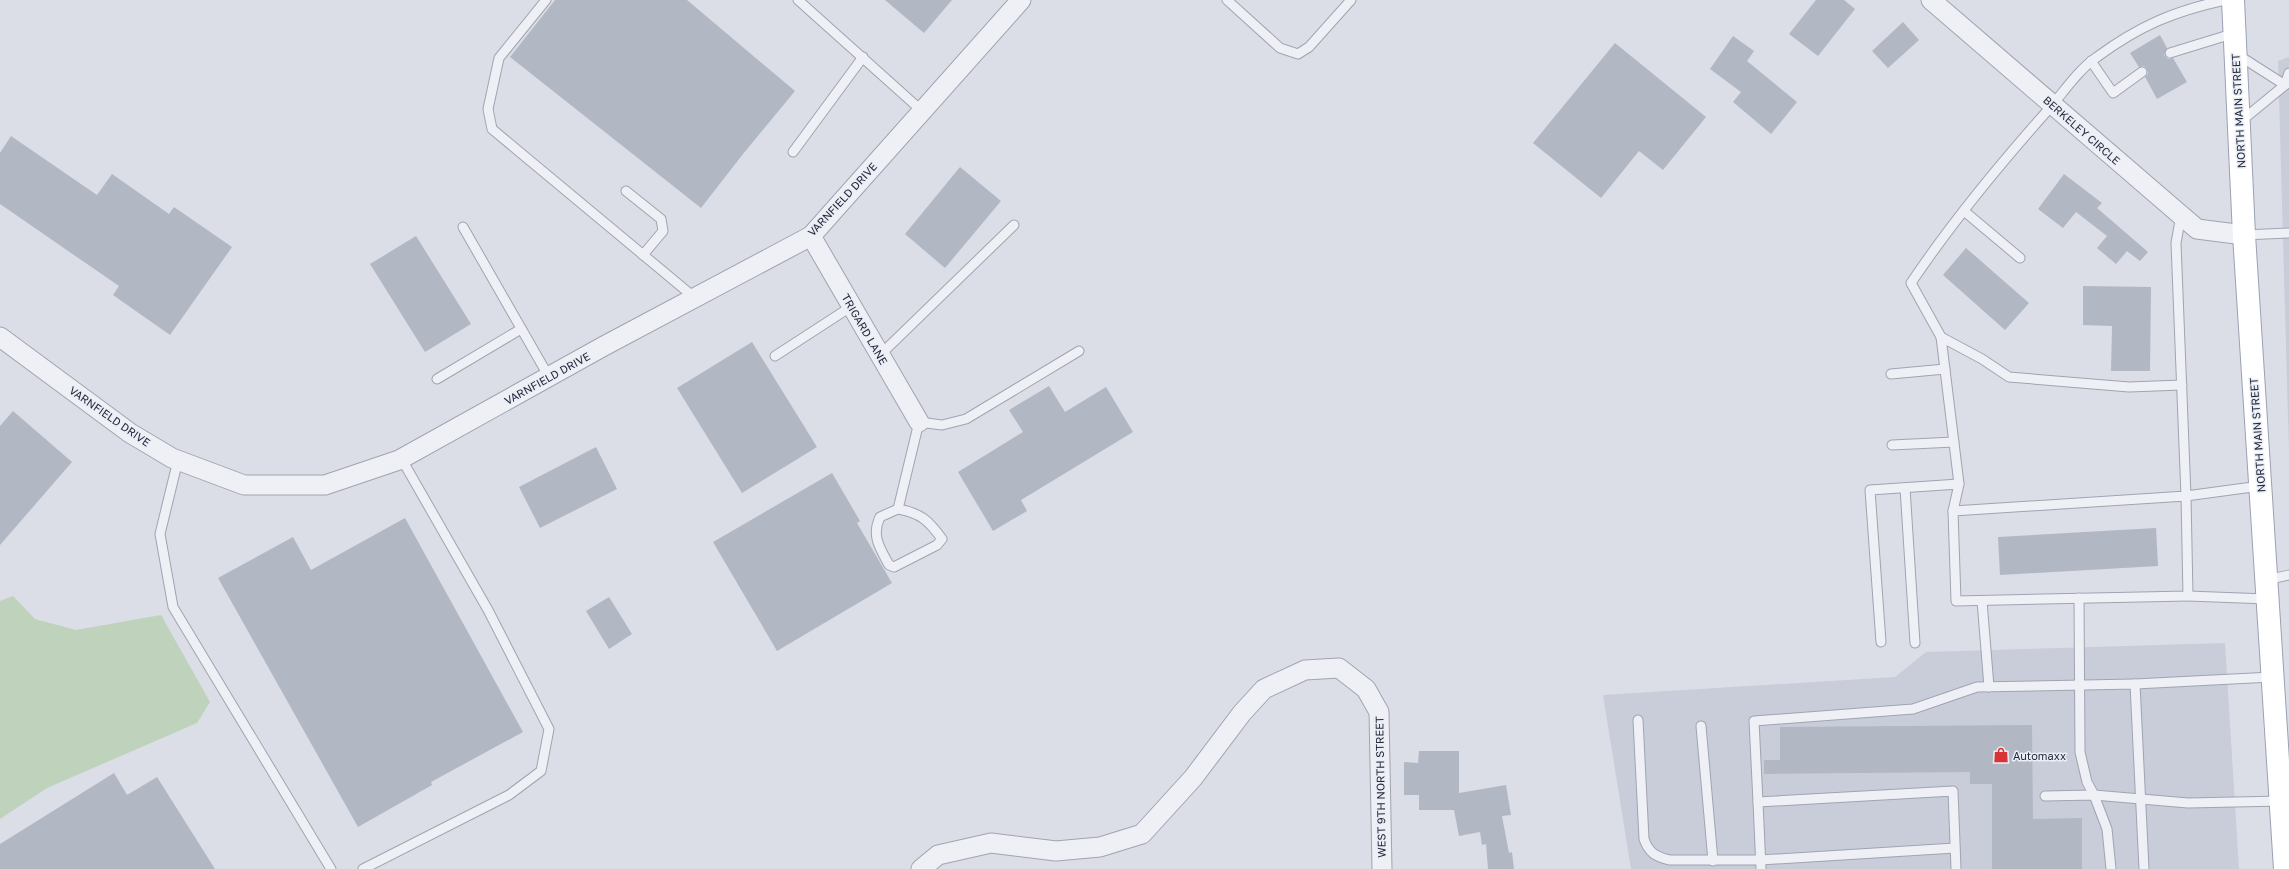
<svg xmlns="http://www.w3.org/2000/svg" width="2289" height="869" font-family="'Golos Text',sans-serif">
<rect width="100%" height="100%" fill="#dbdee7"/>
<!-- built -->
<g fill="#c9cdd9">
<path d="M2289,57V452L2278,61Z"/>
<path d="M2225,643L2239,869H1631L1603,695L1895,677L1926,652Z"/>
</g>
<!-- green -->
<path fill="#bed2bc" d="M13,596L35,619L76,630L161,615L210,702L197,723L47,788L0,819V601Z"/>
<!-- building -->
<g fill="#b2b7c4">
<path d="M555,0H687L795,91L743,154L701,208L510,57Z"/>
<path d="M885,0H952L924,33Z"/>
<path d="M1816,0H1844L1855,9L1818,56L1789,34Z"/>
<path d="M1903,22L1919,40L1888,68L1872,51Z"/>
<path d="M2160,35L2167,48L2164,55L2168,59L2173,58L2187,82L2157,99L2145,77L2148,74L2147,69L2144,66L2139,67L2130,53Z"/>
<path d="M1733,36L1754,51L1747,61L1797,102L1771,134L1733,102L1741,92L1710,69Z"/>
<path d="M1615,43L1706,117L1663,170L1639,151L1601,198L1533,143Z"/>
<path d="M11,136L97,195L112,174L169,214L174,207L232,247L170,335L113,295L119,286L0,204V153Z"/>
<path d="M960,167L1001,201L945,268L905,234Z"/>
<path d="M2064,174L2102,203L2097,208L2148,252L2140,261L2127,251L2116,264L2097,248L2107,236L2076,212L2063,228L2038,209Z"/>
<path d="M416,236L471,324L425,352L370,264Z"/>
<path d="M1966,248L2029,303L2005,330L1943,275Z"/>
<path d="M2083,286L2151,287L2150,371H2111L2112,326L2083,325Z"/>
<path d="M752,342L817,447L742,493L677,388Z"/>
<path d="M1049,386L1065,412L1106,387L1133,432L1021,500L1027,511L993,531L958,472L1023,432L1009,410Z"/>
<path d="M13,411L72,462L0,545V426Z"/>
<path d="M596,447L617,489L540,528L519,487Z"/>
<path d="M832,473L860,521L857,523L892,583L777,651L713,542Z"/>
<path d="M405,518L523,732L431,782L432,785L358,827L218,578L293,537L311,570Z"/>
<path d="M2156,528L2158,566L2000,575L1998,537Z"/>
<path d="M609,597L632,634L609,649L586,611Z"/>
<path d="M2032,725L2033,819L2082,818V869H1992V784H1970V772L1764,774V760H1780V727Z"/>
<path d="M1419,751H1459V793L1506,785L1511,815L1502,816L1509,853L1512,852L1514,869H1488L1486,844L1482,845L1480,832L1459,836L1454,810H1419V795H1404V762L1418,763Z"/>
<path d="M114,773L127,795L157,777L215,869H0V844Z"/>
</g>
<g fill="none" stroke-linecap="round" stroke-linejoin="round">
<defs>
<g id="lane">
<path d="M546,0L499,58L488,109L492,129L695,298"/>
<path d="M798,0L922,111"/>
<path d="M1227,0L1280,48L1298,54L1309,47L1351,0"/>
<path d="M2170,53L2235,33"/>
<path d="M2238,55L2285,85"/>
<path d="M2091,61L2113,93L2142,72"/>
<path d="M2240,122L2285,85L2289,73"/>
<path d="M793,152L863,57"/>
<path d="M626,191L661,219L663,231L643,255"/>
<path d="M1964,211L2020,258"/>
<path d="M2181,215L2176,243L2186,496L1953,511L1956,601L2188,596L2186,496L2260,486"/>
<path d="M463,227L549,377"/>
<path d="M2244,235L2289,233"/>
<path d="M1941,337L1959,484"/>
<path d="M880,355L1014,225"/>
<path d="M775,356L852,306"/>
<path d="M1891,374L1945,369"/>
<path d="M437,379L521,329"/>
<path d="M2182,385L2129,387L2009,377L1982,359L1941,337L1911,283C1952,222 1999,165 2048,110C2063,93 2078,70 2097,57C2139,26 2174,11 2225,0"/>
<path d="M1892,445L1954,442"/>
<path d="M178,460L160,534L173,607L331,869"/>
<path d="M1905,488L1915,643"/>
<path d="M898,509C921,513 929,521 942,539L937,545L894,567L889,565C880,548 871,536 880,517L898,509L919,422L942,425L966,419L1079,351"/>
<path d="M2266,580L2289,575"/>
<path d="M2188,596L2267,599"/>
<path d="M2079,598L2080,752L2087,782L2094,795L2188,803L2282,801"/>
<path d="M1982,601L1989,687"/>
<path d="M1881,642L1870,490L1959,484L1953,511"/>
<path d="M2135,684L2272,677"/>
<path d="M1638,720L1644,839C1649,853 1656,857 1670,860H1760L1955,848"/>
<path d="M1701,726L1713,861"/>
<path d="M2045,796L2094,795L2107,829L2111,869"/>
<path d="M1758,802L1761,869"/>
<path d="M363,869L509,795L541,771L549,729L488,610L401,458"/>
<path d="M1956,869L1953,791L1758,802L1754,721L1913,709L1977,687L2135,684L2144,869"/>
</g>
<g id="street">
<path d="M1931,0L2197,229L2244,235"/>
<path d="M811,236L919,422"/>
<path d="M0,337L130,433L172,458L244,485H325L399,460L604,346L811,236L1021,0"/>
<path d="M921,869L938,855L991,843L1056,851L1100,847L1142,834L1193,778L1242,713L1264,689L1305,670L1339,668L1366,689L1379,712L1382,869"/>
</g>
<path id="primary" d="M2233,0L2244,235L2285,869"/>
</defs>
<!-- lane casing -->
<use href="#lane" stroke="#a0a4b1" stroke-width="11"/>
<!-- street casing -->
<use href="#street" stroke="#a0a4b1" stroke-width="21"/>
<!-- primary casing -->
<use href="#primary" stroke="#9aa1b4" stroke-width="24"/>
<!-- lane -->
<use href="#lane" stroke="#eef0f5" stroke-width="9"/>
<!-- street -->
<use href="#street" stroke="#eef0f5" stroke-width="19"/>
<!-- primary -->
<use href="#primary" stroke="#fff" stroke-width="22"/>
</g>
<!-- icons -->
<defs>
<symbol id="shop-bare" viewBox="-9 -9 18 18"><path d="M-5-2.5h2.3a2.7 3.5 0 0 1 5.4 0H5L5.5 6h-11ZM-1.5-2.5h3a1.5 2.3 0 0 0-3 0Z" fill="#da3337" stroke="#ebeef5" stroke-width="2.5" paint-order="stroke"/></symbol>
</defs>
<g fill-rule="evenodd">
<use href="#shop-bare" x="1990" y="744" width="22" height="22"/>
</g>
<g text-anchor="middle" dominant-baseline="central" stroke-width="3" stroke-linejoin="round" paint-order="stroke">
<!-- street labels -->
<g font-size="11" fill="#242a3e" stroke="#ebeef5">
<text transform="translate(2238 111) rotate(-93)">NORTH MAIN STREET</text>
<text transform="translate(2082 130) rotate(41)">BERKELEY CIRCLE</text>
<text transform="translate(842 199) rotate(-47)">VARNFIELD DRIVE</text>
<text transform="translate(865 329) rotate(60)">TRIGARD LANE</text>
<text transform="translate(547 378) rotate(-29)">VARNFIELD DRIVE</text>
<text transform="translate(110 416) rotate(35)">VARNFIELD DRIVE</text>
<text transform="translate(2257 435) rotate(-94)">NORTH MAIN STREET</text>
<text transform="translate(1380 787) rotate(-91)">WEST 9TH NORTH STREET</text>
</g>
<!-- poi labels -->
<g font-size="11" fill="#242a3e" stroke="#ebeef5" text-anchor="start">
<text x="2013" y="755">Automaxx</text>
</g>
</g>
</svg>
